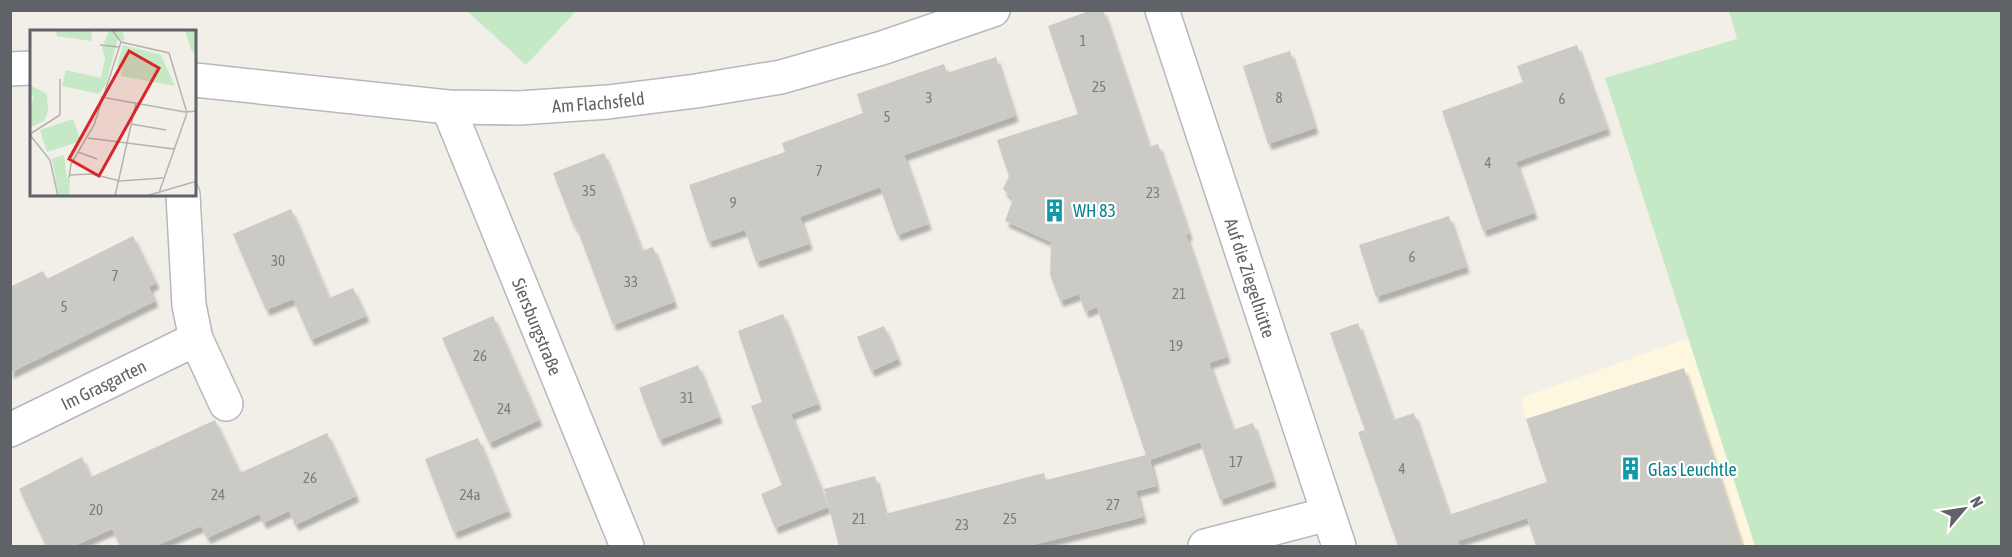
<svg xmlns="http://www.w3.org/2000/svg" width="2012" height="557" font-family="'Asap Condensed',sans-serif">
<defs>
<filter id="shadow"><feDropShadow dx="3.5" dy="6" stdDeviation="1.5" flood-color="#0004"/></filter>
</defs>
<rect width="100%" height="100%" fill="#f1efe8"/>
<!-- commercial -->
<path fill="#fef7e0" d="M1688,338L1755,546H1567L1526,419L1521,398Z"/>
<!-- green -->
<g fill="#c5e8c5">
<path d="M467,11H576L526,65Z"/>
<path d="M1729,11H2001V546H1755L1605,78L1737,39Z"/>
</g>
<!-- building -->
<g fill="#cccac5" filter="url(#shadow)">
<path d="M1092,10H1103L1149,147L1158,144L1189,234L1186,235L1227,357L1209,363L1233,430L1253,423L1273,481L1220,500L1200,442L1150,460L1156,486L1136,491L1143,517L1029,546H839L824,489L875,476L885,514L1044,473L1046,480L1146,455L1097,307L1085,312L1079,294L1060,301L1050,275L1051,242L1005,221L1013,199L1003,189L1009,176L997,140L1078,114L1048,26Z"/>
<path d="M1577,45L1607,129L1516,162L1534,213L1483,231L1442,111L1523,82L1517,66Z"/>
<path d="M1290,51L1315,128L1268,144L1243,66Z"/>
<path d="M996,57L1015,116L904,155L928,224L897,235L880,187L800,217L809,244L756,262L745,230L708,242L689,185L785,152L782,143L863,113L857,94L944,64L947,73Z"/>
<path d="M604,153L642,251L653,247L674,302L613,325L576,226L574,227L553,173Z"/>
<path d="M291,209L329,298L353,288L366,316L311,340L293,299L266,310L233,234Z"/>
<path d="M1449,216L1466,267L1376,297L1359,245Z"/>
<path d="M133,236L156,283L149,287L155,301L10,373V287L43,271L47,279Z"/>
<path d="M783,314L818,404L791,414L828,507L775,528L761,494L782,485L751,406L762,402L738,331Z"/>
<path d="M493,316L539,420L489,443L442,338Z"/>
<path d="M1358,323L1393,420L1414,413L1449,515L1547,482L1526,419L1684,368L1742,546H1536L1527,518L1458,541L1460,546H1398L1358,432L1365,430L1330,333Z"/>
<path d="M884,326L898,359L871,371L857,337Z"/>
<path d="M698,365L719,417L659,440L639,388Z"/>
<path d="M215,420L240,473L327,433L356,496L295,525L289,511L263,523L259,514L207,538L201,526L156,546H120L112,529L74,546H46L19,489L82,457L91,477Z"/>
<path d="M478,438L508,511L454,533L425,459Z"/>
</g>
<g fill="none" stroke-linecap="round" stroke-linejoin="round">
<defs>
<g id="minor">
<path id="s1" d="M1162,10L1339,546"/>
<path d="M10,69L32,68"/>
<path id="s2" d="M195,80L448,107L519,108L608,102L696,91L781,77L882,48L993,10"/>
<path id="s3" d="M448,107L627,546"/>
<path d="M183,195L189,305L196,339L226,404"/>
<path id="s4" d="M10,430L196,339"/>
<path d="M1205,546L1328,514"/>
</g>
</defs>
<!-- minor casing -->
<use href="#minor" stroke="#b5b8bc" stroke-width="36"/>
<!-- minor -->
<use href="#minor" stroke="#fff" stroke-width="33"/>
</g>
<!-- icons -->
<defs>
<symbol id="building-bare" viewBox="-9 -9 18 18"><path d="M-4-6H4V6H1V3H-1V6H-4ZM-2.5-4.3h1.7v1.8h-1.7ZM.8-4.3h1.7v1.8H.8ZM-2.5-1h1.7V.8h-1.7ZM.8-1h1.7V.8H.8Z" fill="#0f9aa8" stroke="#fff" stroke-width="2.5" paint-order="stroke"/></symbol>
</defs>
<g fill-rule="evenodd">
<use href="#building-bare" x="1038" y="194" width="33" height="33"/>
<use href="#building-bare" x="1614" y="452" width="33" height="33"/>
</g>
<g text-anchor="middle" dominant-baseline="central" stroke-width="4.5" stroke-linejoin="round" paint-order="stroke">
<!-- number labels -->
<g font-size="15" fill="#7a7d7f">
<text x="1083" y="40">1</text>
<text x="1099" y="86">25</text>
<text x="929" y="97">3</text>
<text x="1279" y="97">8</text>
<text x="1562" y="98">6</text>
<text x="887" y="116">5</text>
<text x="1488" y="162">4</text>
<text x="819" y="170">7</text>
<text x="589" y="190">35</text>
<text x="1153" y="192">23</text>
<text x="733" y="202">9</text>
<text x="1412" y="256">6</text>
<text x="278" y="260">30</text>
<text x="115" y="275">7</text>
<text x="631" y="281">33</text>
<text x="1179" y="293">21</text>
<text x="64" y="306">5</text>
<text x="1176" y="345">19</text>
<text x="480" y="355">26</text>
<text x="687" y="397">31</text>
<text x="504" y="408">24</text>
<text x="1236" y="461">17</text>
<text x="1402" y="468">4</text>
<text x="310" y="477">26</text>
<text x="218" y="494">24</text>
<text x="470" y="494">24a</text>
<text x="1113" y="504">27</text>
<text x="96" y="509">20</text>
<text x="859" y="518">21</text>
<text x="1010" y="518">25</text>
<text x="962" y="524">23</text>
</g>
<!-- street labels -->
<g font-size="18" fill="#5f6368" stroke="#fff">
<text stroke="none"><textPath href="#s2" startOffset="405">Am Flachsfeld</textPath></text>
<text stroke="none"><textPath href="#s1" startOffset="282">Auf die Ziegelhütte</textPath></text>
<text stroke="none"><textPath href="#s3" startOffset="237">Siersburgstraße</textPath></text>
<text stroke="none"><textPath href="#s4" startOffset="104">Im Grasgarten</textPath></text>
</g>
<!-- culture labels -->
<g font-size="18" fill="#0d838f" stroke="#fff" text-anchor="start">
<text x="1073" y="210">WH 83</text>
<text x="1648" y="469">Glas Leuchtle</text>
</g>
</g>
<!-- overview -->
<g transform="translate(30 30)">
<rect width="166" height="166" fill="#f1efe8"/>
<path d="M26,0H62L61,11L27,6ZM92,0L95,11L88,8L76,54L69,64L32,56L36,40L71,48L75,28L72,18L79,1ZM155,0H166V24L161,20ZM93,15L131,25L145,56L91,46L92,38L87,36ZM0,55L17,64L18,81L14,91L1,97H0V70L2,72L4,66L0,65ZM43,89L51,111L17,122L10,100ZM34,125L37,148L40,149L39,166H29L22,129Z" fill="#c5e8c5"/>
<path fill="none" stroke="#b3b3b1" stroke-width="1.5" d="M82,0L91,12L139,23L157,83M70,15L89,17M71,67L155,82L167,81M101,94L136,100M0,104L30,85V49M0,105L20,130L28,166M58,108L144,119M48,122L67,129M39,145L62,144L90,151L133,148M39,148L41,134L64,95L91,12M129,163L157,83M85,166L106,73M116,166L167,151"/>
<path fill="#d62828" fill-opacity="0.15" stroke="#d62828" stroke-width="3" d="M99,21L129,38L69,146L39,129Z"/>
<rect width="166" height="166" fill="none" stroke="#5f6368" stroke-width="3"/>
</g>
<!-- border -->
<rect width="2012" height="557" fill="none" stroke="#5f6368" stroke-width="24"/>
<!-- north arrow -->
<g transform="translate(1964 509) rotate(61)" stroke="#ffffff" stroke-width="4.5" paint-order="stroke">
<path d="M0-4.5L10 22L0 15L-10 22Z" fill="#5f6368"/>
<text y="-9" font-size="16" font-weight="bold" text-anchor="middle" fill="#5f6368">N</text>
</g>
</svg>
